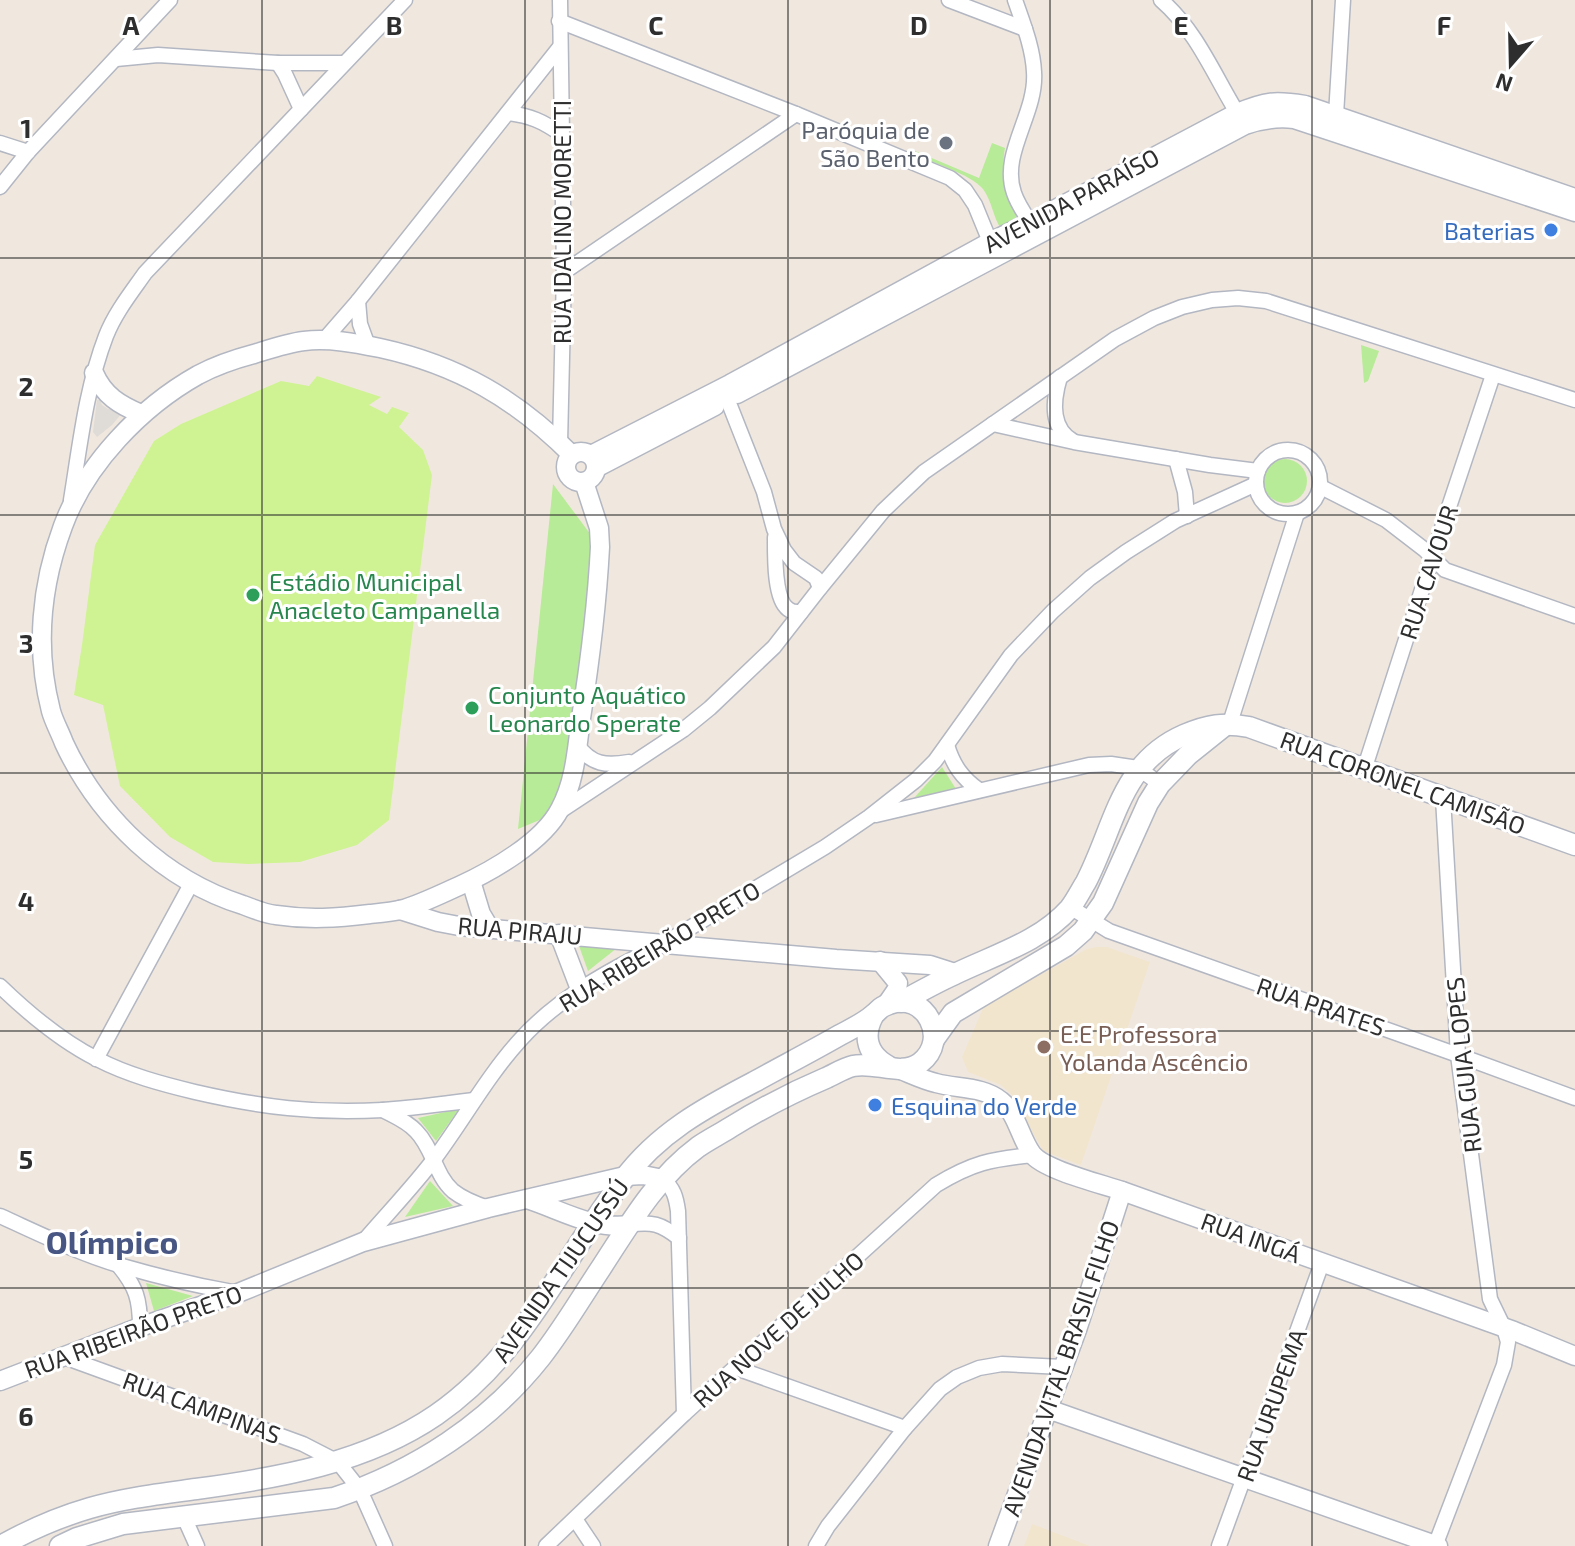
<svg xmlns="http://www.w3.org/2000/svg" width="1575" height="1546" font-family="'Exo 2',sans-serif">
<rect width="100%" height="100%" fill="#f0e8df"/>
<!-- education -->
<g fill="#f2e5ce">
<path d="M1097,947H1107L1150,962L1081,1165L1043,1151L1012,1095L1001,1085L968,1072L962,1057L984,1006L1087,949Z"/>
<path d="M1032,1524L1090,1546H1024Z"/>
</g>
<!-- green -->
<g fill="#b8eb97">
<path d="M992,143L1005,148C1000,173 1010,193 1017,216L1010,226L1001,229C993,217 992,201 983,189C971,174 928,161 909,153L915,151L979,178Z"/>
<path d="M1361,345L1379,351L1368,381L1364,383Z"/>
<circle cx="1285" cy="481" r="22"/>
<path d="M553,484L591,535L581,680L561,789L542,819L518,829Z"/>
<path d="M942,767L956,789L914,798Z"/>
<path d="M579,946L617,948L588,971Z"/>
<path d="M459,1109L436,1141L418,1118Z"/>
<path d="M430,1181L453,1206L405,1217Z"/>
<path d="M146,1283L193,1296L154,1311Z"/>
</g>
<!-- pitch -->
<path fill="#cff392" d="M317,376L381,397L369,405L387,414L392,407L409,413L399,427L423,450L432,475L389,820L357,845L300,862L248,864L213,862L170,837L120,786L103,705L74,695L82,645L95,545L154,441L181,424L281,381L309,386Z"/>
<!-- plaza -->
<path fill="#dfdbd7" d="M97,400H100L102,405L108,409L119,408L122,413L112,425L97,437L93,432Z"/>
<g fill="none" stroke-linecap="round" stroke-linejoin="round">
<defs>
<g id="minor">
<path d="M560,0L564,272L560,443"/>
<path d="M949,0L1025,29"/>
<path d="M1015,0C1023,23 1033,48 1034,72C1037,114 1000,153 1014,193C1019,208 1028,218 1036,231"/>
<path d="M1161,0C1198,32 1215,78 1241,119"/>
<path d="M559,21L796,114L950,178L965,190L975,205L993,249"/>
<path d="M116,59L158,55L278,63H344"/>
<path d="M278,63L285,74L301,109"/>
<path d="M508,113C531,116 542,121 561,134"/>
<path d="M1334,122L1336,115L1343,0"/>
<path d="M0,143L28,152"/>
<path d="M0,187L28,152L170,0"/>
<path d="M564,272L796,114"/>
<path d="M358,301L360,324L368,346"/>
<path d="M324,340L358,301L559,48"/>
<path d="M1060,377C1053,400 1050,428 1073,441"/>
<path d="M723,388L764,492L774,529L784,550L794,563L816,578L820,588"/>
<path d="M993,424L1074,442L1210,465L1258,471"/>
<circle cx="1288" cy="482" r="32"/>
<path d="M1176,459L1185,492L1187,516"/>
<path d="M1321,487L1386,520L1425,550L1445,570L1575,616"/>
<path d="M71,500C80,445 86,388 106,336C115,313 131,293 145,273L405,0"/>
<path d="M775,537C775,555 774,599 788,609C793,613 796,612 801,612"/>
<path d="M1230,723L1297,513"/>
<path d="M577,745C592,765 606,766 629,762"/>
<path d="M947,745C953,765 962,778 979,790"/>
<path d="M1364,770L1437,543L1493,375"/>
<path d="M559,812L683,730L710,708L774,647L820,588L883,511L924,472L1115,339L1154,318L1182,307L1212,300L1238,298L1266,301L1575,400"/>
<path d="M876,815L1089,765L1111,764L1138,768L1160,784"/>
<path d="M1070,907L1109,931L1458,1055L1575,1098"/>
<path d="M0,986C29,1014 61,1041 97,1059C128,1075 162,1084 195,1092C260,1107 316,1114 383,1110C413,1108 444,1104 474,1100"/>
<path d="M96,1059L191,884"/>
<path d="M383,1110C394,1116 407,1121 416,1131C433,1148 435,1175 453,1191C463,1199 476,1204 488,1208"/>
<path d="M663,1179C674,1189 676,1197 678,1211L684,1414"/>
<path d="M0,1216C40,1234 80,1254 122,1266C160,1277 198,1286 238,1293"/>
<path d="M629,1225C652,1221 661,1224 679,1238"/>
<path d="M363,1242C387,1214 413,1187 435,1158C464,1119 488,1075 521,1039C559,997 613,968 663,944L825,847L869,817L916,780L935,761L1011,655L1053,611L1090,578L1126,552L1175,521L1256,484"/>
<path d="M119,1266C136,1287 140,1299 140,1327"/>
<path d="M64,1357L303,1444L338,1462L360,1490L385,1546"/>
<path d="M736,1368L905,1428"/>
<path d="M184,1517L197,1546"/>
<path d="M575,1519L593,1546"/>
<path d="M546,1546L684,1414L936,1185C972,1163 991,1159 1033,1155"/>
<path d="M816,1546L828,1526L905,1428L940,1389L957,1377L979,1368L1002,1364L1063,1367"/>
<path d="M1219,1546L1322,1263"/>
<path d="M1435,1546L1504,1365L1508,1342L1504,1328L1490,1299L1458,1055L1443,798"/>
</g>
<g id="tertiary">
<path d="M94,373C104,396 120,405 141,414"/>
<path d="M737,394L1245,125C1262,119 1276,117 1294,119L1575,212"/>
<circle cx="581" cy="467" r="15"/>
<path d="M572,455C516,399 458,365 380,348C355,343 329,338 304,341C287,343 270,349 254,354C235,359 215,366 198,375C141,407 86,464 63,526C41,585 35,649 51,711C54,722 60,732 64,743C99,818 164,880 243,905C254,909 265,914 276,915C309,920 337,918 370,914C381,913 393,912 404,909C423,903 441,894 459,886C492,871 543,842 560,809C575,782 577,748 581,718C590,661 597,604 600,547L599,528L584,482"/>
<path d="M591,455L730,384L990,242L1031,222L1237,113C1266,101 1275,100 1305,105L1575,198"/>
<path d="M596,468L715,406"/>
<path d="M471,881L481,914L490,929"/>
<path d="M400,910L438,922L459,926L836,959L930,965L955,973"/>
<path d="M559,934L580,989"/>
<path d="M880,961L898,983L897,989L886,1005"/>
<path d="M896,1068C909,1073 923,1080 936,1083C957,1089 983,1086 1001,1101C1017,1113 1020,1138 1032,1154C1044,1170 1102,1184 1122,1191L1514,1331L1575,1356"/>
<path d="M527,1199C561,1210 593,1230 629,1225"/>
<path d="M0,1381L140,1327L238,1293L363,1242L488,1208L625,1176L643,1175L663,1179"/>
<path d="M1048,1409L1438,1546"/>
<path d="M998,1546L1077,1330L1122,1191"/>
</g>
<g id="secondary">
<path d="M901,1002C919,992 937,982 955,974C994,955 1040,942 1070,908C1076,900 1081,890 1086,882C1115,826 1120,763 1184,735C1207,725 1224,722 1249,727L1575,845"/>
<path d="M873,1016C862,1037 868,1055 888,1066"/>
<path d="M935,1038L953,1013L1066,946L1083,931L1103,903L1148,803L1160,784L1188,755L1223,727"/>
<path d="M1,1546C29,1530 59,1517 90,1508C125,1498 160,1494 196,1489C278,1478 366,1463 436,1415C525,1353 560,1263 623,1180C658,1133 704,1108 754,1082C783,1066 812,1051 840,1035C851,1029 864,1023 873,1015C882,1008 878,1008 889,1004C925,990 951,1040 920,1063C901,1077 875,1061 853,1066C844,1068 835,1074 826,1078C793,1092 762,1108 731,1127C720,1134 708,1140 698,1147C656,1178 629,1225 601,1268C581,1298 563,1329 541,1357C488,1424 415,1471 334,1498L123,1524L77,1538L60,1546"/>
</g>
</defs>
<!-- minor casing -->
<use href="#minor" stroke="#b3b7c2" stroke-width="17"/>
<!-- tertiary casing -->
<use href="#tertiary" stroke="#b3b7c2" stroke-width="21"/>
<!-- secondary casing -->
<use href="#secondary" stroke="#b3b7c2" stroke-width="23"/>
<!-- minor -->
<use href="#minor" stroke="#fff" stroke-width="14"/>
<!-- tertiary -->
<use href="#tertiary" stroke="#fff" stroke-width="18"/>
<!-- secondary -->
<use href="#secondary" stroke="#fff" stroke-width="20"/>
</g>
<!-- grid -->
<path fill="none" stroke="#2e2e2e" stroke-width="2" stroke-opacity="0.55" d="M262,0V1546M525,0V1546M788,0V1546M1050,0V1546M1312,0V1546M0,258H1575M0,515H1575M0,773H1575M0,1031H1575M0,1288H1575"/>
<!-- markers -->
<circle fill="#6b7280" stroke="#fff" stroke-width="3" cx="946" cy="143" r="8"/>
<g fill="#3f7fe0" stroke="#fff" stroke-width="3">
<circle cx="1551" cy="230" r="8"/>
<circle cx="875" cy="1105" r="8"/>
</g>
<g fill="#2e9e5b" stroke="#fff" stroke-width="3">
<circle cx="253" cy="595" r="8"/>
<circle cx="472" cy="708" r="8"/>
</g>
<circle fill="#8d6e63" stroke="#fff" stroke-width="3" cx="1044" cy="1047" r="8"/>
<g text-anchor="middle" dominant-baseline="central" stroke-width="6" stroke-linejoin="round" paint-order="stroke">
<!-- worship labels -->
<g font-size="24" fill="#5b616d" stroke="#fff" text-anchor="end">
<text x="930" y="129">Paróquia de<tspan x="930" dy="28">São Bento</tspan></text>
</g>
<!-- street labels -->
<g font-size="24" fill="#2e2e2e" stroke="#fff">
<text transform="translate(1071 200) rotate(-28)">AVENIDA PARAÍSO</text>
<text transform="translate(561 222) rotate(-90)">RUA IDALINO MORETTI</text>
<text transform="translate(1428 572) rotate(-72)">RUA CAVOUR</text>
<text transform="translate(1403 782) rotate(20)">RUA CORONEL CAMISÃO</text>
<text transform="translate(520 930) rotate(5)">RUA PIRAJU</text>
<text transform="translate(659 946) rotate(-31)">RUA RIBEIRÃO PRETO</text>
<text transform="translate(1321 1006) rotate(19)">RUA PRATES</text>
<text transform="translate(1463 1065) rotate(-96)">RUA GUIA LOPES</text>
<text transform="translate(1251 1237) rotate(20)">RUA INGÁ</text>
<text transform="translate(560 1270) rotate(-55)">AVENIDA TIJUCUSSÚ</text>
<text transform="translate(778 1329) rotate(-42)">RUA NOVE DE JULHO</text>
<text transform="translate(133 1331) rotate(-20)">RUA RIBEIRÃO PRETO</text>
<text transform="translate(1060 1368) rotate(-71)">AVENIDA VITAL BRASIL FILHO</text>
<text transform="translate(1271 1405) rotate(-70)">RUA URUPEMA</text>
<text transform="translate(202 1407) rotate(20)">RUA CAMPINAS</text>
</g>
<!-- shop labels -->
<g font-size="24" fill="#366cbe" stroke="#fff" text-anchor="end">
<text x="1535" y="230">Baterias</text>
<text x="891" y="1105" text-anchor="start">Esquina do Verde</text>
</g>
<!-- leisure labels -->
<g font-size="24" fill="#27864d" stroke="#fff" text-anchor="start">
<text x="269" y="581">Estádio Municipal<tspan x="269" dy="28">Anacleto Campanella</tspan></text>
<text x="488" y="694">Conjunto Aquático<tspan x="488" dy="28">Leonardo Sperate</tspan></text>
</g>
<!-- education labels -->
<g font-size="24" fill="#785e54" stroke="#fff" text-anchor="start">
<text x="1060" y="1033">E.E Professora<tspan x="1060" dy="28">Yolanda Ascêncio</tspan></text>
</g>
<!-- district labels -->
<g font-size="32" font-weight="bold" fill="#485684" stroke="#fff">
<text x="112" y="1241">Olímpico</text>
</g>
</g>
<g font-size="26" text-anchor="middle" font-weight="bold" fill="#2e2e2e" stroke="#fff" stroke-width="6" stroke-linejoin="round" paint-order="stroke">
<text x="131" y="35">A</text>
<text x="394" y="35">B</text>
<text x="656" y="35">C</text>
<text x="919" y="35">D</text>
<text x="1181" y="35">E</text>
<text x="1444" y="35">F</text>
<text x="26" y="138">1</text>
<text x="26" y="396">2</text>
<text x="26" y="653">3</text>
<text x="26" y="911">4</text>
<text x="26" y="1169">5</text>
<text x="26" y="1426">6</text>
</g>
<!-- north arrow -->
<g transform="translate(1511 64) rotate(200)" stroke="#ffffff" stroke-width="6" paint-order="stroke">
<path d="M0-6L14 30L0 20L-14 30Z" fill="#2e2e2e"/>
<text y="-12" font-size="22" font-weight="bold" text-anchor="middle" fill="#2e2e2e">N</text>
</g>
</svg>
